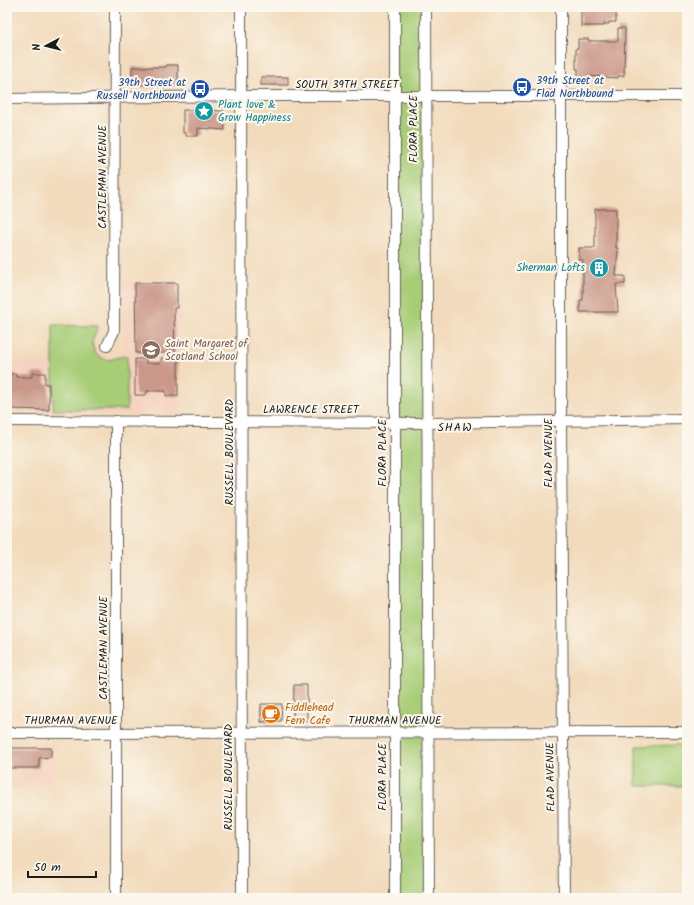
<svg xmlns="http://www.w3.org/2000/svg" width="694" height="905" font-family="Kalam,sans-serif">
<rect width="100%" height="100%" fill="#fbf7ec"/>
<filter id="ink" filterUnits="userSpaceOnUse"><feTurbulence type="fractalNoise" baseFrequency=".025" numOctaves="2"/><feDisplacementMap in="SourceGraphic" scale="8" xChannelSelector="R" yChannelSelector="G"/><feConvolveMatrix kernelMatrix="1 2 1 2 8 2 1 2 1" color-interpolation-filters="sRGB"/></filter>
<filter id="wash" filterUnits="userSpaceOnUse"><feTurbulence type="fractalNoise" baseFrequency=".012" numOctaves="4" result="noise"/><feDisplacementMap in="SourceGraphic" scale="16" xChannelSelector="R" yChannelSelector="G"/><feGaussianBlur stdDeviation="0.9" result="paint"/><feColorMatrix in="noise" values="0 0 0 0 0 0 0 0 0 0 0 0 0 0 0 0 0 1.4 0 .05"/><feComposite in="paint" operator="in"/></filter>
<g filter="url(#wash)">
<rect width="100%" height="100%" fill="#f2dbbc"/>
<!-- built -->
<g fill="#f4d3c0">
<path d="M179,281L180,415H7V361L54,360V325L108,323L96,336L95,347L97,352L102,355L113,357L118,356L123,348V282Z"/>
<path d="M7,742L52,743V788L7,789Z"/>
</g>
<!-- green -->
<g fill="#a7cd77" stroke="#62744a">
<path d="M395,7H426L429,898H395Z"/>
<path d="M53,325L98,326L92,342L95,353C108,366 114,356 127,356V410H53Z"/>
<path d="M682,745L683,786H636V746Z"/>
</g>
<g id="blocks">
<!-- building -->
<g fill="#ca9889">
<path d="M583,7H595V9H609V12H616V22H609V24H604V26H581V9Z"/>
<rect x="616" y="7" width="9" height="2"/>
<path d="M618,28H625L624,76H618V78L588,76V78H578V69H576V48H578V39H589V41H618Z"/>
<path d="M166,65H178V85H132V67H166Z"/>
<rect x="261" y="77" width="27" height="8"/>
<path d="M183,110L224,111L225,130L198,128V136H186V133H183Z"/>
<path d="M595,209H616V248H618L616,276H625V284H616L618,312H580V300H583V260H579V248H595Z"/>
<path d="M135,283H177V308H174L175,353H136Z"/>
<path d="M161,358H178V396H166V391H147L146,395H135V359H146V363H161Z"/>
<path d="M32,373H45V384H49V410L7,409V374H16V377H32Z"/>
<path d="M294,685H307V721H293Z"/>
<path d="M261,704H282L281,721L261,722Z"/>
<path d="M9,748H51V757L39,758V768H9Z"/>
</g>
</g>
</g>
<g filter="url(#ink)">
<use href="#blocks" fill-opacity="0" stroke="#675f54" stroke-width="1"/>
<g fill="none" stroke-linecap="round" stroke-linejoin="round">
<defs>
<g id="minor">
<path d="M241,7L242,898"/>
<path d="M395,7V898"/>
<path d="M426,7L429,898"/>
<path d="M561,7V420L564,898"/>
<path d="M7,99L241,96H687"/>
<path d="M107,346L114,331L115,7"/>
<path d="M7,421L427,423L687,419"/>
<path d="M116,421V898"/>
<path d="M7,733L687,732"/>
</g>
</defs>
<!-- minor casing -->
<use href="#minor" stroke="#675f54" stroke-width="12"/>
<!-- minor -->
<use href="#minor" stroke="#fff" stroke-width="10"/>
</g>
</g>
<!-- icons -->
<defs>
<symbol id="bus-disc" viewBox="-11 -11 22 22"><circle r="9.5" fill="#1a4fb4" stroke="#fbf7ec"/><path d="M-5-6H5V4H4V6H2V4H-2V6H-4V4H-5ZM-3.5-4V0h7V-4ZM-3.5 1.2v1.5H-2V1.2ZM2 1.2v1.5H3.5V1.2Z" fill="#fff"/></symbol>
<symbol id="sight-disc" viewBox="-11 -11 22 22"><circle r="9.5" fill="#0f9aa8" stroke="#fbf7ec"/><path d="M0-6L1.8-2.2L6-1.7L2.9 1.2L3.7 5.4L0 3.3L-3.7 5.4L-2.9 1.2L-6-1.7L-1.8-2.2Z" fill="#fff"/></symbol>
<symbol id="building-disc" viewBox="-11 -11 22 22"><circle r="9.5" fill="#0f9aa8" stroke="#fbf7ec"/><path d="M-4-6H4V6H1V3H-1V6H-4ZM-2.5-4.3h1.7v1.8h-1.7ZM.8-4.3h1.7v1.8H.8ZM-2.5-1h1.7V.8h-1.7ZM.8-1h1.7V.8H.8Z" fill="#fff"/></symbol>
<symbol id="school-disc" viewBox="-11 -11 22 22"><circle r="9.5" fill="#8d6e63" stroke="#fbf7ec"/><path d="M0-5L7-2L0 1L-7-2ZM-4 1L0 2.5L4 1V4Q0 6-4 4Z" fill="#fff"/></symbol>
<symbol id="cafe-disc" viewBox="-11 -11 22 22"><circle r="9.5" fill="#e8710a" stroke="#fbf7ec"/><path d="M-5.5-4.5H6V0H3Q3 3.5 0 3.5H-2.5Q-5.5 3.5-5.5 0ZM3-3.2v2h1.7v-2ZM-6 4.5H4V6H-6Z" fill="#fff"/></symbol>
</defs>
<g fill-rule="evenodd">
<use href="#bus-disc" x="511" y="76" width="22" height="22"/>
<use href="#bus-disc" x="189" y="78" width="22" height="22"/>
<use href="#sight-disc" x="193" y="100" width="22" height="22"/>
<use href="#building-disc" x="588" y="257" width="22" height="22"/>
<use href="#school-disc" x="140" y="339" width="22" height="22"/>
<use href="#cafe-disc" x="260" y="703" width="22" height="22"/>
</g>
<g text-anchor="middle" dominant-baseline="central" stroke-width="4" stroke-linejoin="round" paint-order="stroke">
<!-- transit labels -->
<g font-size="11" fill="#164399" stroke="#fbf7ec" text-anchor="start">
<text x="536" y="81">39th Street at<tspan x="536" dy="13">Flad Northbound</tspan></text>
<text x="186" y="83" text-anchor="end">39th Street at<tspan x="186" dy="13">Russell Northbound</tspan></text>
</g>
<!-- street labels -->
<g font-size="11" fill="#1c1c1c" stroke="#fbf7ec">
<text x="347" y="85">SOUTH 39TH STREET</text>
<text transform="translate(414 129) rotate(-90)">FLORA PLACE</text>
<text transform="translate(103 177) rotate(-90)">CASTLEMAN AVENUE</text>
<text x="311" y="410">LAWRENCE STREET</text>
<text transform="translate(230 452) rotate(-90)">RUSSELL BOULEVARD</text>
<text transform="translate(383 453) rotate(-90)">FLORA PLACE</text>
<text transform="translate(549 453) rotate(-90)">FLAD AVENUE</text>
<text transform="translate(104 648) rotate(-90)">CASTLEMAN AVENUE</text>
<text x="71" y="721">THURMAN AVENUE</text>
<text x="395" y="721">THURMAN AVENUE</text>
<text transform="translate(229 777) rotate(-90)">RUSSELL BOULEVARD</text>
<text transform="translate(383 777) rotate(-90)">FLORA PLACE</text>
<text transform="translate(551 777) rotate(-91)">FLAD AVENUE</text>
</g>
<!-- culture labels -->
<g font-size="11" fill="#0d838f" stroke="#fbf7ec" text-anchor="start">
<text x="218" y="105">Plant love &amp;<tspan x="218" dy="13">Grow Happiness</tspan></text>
<text x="585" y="268" text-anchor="end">Sherman Lofts</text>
</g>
<!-- education labels -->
<g font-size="11" fill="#785e54" stroke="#fbf7ec" text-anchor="start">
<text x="165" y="344">Saint Margaret of<tspan x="165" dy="13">Scotland School</tspan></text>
</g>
<!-- food labels -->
<g font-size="11" fill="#c56008" stroke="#fbf7ec" text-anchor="start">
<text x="285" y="708">Fiddlehead<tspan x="285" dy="13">Fern Cafe</tspan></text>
</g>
<!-- neighbourhood labels -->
<g font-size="12" letter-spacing="1" fill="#1c1c1c" stroke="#fbf7ec">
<text x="455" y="427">SHAW</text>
</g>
</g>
<!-- margin -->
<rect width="694" height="905" fill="none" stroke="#fbf7ec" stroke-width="24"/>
<!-- north arrow -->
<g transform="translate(46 46) rotate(263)" stroke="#fbf7ec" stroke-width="3" paint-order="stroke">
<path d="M0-3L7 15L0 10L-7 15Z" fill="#1c1c1c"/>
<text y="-6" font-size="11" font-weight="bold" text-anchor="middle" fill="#1c1c1c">N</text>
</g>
<!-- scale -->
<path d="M28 871v6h68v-6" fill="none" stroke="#1c1c1c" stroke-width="2"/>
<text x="34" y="871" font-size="12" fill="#1c1c1c" stroke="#fbf7ec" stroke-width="3" paint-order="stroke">50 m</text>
</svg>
